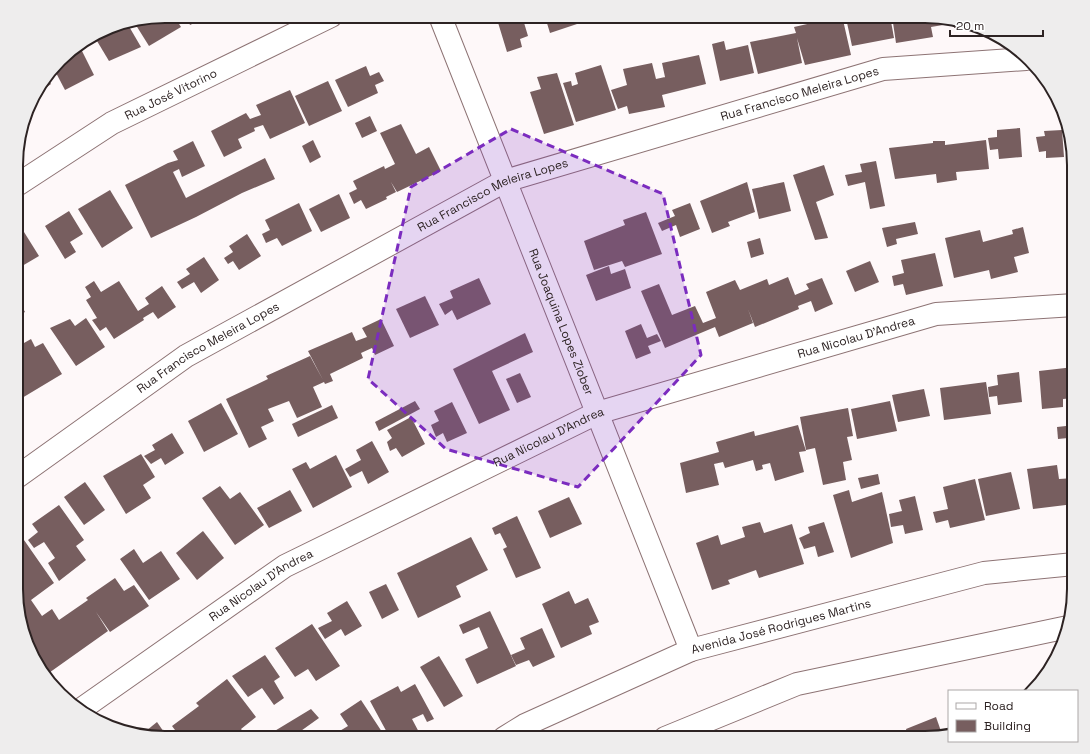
<svg xmlns="http://www.w3.org/2000/svg" width="1090" height="754" font-family="'Space Grotesk',sans-serif">
<rect width="100%" height="100%" fill="#fef8f9"/>
<!-- building -->
<g fill="#775e5f">
<path d="M165,16H174L181,27L149,46L134,22Z"/>
<path d="M186,16H209L190,25Z"/>
<path d="M496,16H522L528,36L520,39L522,47L507,52Z"/>
<path d="M536,16H575L577,24L550,33L546,20L538,22Z"/>
<path d="M582,16H603V17L583,22Z"/>
<path d="M852,16H890L894,38L852,46L846,18Z"/>
<path d="M892,16H932V19L942,18L943,25L931,27L933,37L896,43Z"/>
<path d="M825,20L826,24L843,20L851,55L805,65L797,38L802,63L758,74L750,42L796,33L794,27Z"/>
<path d="M954,20L973,24L977,26L954,28Z"/>
<path d="M127,23L141,47L109,61L94,36L108,27Z"/>
<path d="M724,41L726,50L748,45L754,73L720,81L712,44Z"/>
<path d="M79,45L94,75L65,90L54,69L66,53Z"/>
<path d="M699,55L706,84L662,95L665,107L629,114L627,106L618,109L611,90L627,85L623,69L652,63L656,79L665,77L668,91L662,63Z"/>
<path d="M601,65L616,110L576,122L563,83L571,81L572,86L578,84L575,73Z"/>
<path d="M366,66L370,76L379,72L384,81L375,85L378,93L348,107L335,80Z"/>
<path d="M557,73L574,125L544,134L530,92L541,89L537,77Z"/>
<path d="M47,78L51,84L33,97Z"/>
<path d="M328,81L342,111L309,126L295,96Z"/>
<path d="M290,90L305,123L270,139L263,125L254,128L255,131L238,139L242,148L224,157L211,131L246,113L250,119L261,115L256,105Z"/>
<path d="M370,116L377,131L362,138L355,123Z"/>
<path d="M401,124L416,154L429,147L441,171L397,192L391,182L396,192L386,197L387,199L366,209L361,200L354,204L349,193L357,189L353,181L384,166L385,169L395,164L380,133Z"/>
<path d="M1020,128L1022,157L999,159L998,149L990,150L988,138L997,137V130Z"/>
<path d="M1062,130L1064,157L1046,158V151L1039,152L1036,137L1045,136L1044,131Z"/>
<path d="M313,140L321,157L310,163L302,146Z"/>
<path d="M986,140L989,169L956,172L957,180L937,183L936,174L895,179L889,148L933,143V141H945V145Z"/>
<path d="M193,141L205,166L182,177L179,169L173,172L186,198L265,158L275,179L242,193L196,217L151,238L125,185L168,163L178,160L173,151Z"/>
<path d="M876,161L885,206L870,209L865,182L848,186L845,175L862,172L860,164Z"/>
<path d="M824,165L834,195L816,202L828,238L815,240L793,175Z"/>
<path d="M747,182L755,212L728,222L730,226L712,233L700,201Z"/>
<path d="M784,182L791,211L759,219L752,189Z"/>
<path d="M110,190L133,228L102,248L78,209Z"/>
<path d="M339,194L350,218L321,232L309,209Z"/>
<path d="M299,203L312,231L282,246L277,238L266,243L262,234L270,230L265,220Z"/>
<path d="M690,203L700,229L680,237L676,225L662,231L658,223L675,216L672,210Z"/>
<path d="M69,211L83,234L70,242L76,252L65,259L45,226Z"/>
<path d="M646,212L662,254L625,267L622,261L594,270L584,241L625,225L623,220Z"/>
<path d="M915,222L918,234L896,239L897,244L887,247L882,228Z"/>
<path d="M1023,227L1029,253L1014,257L1018,272L991,279L989,270L954,278L945,238L980,230L983,242L1013,234L1012,230Z"/>
<path d="M24,232L39,256L17,269V237Z"/>
<path d="M247,234L261,256L239,270L233,261L228,264L224,258L233,252L229,246Z"/>
<path d="M760,238L764,254L751,258L747,242Z"/>
<path d="M935,253L943,286L906,295L903,284L894,286L892,276L904,273L901,260Z"/>
<path d="M204,257L219,280L201,293L194,282L182,289L177,282L190,274L186,269Z"/>
<path d="M870,261L879,282L855,292L846,271Z"/>
<path d="M609,266L611,274L625,269L631,288L596,301L586,275Z"/>
<path d="M788,277L795,295L809,289L806,284L822,278L833,304L815,312L811,301L798,306L799,309L755,327L748,309L753,323L719,337L715,327L665,348L641,291L659,284L672,315L695,306L703,323L716,318L706,292L735,280L740,290L767,279L769,285Z"/>
<path d="M479,278L491,304L457,320L452,310L445,315L439,304L453,298L450,291Z"/>
<path d="M94,281L101,292L119,281L138,311L149,304L145,298L162,286L176,307L158,319L153,312L143,318L144,320L114,339L106,327L100,331L92,320L97,318L86,300L91,297L85,287Z"/>
<path d="M425,296L439,325L410,338L396,309Z"/>
<path d="M17,298L25,312L17,316Z"/>
<path d="M86,318L105,347L76,366L50,328L70,319L75,326Z"/>
<path d="M381,319L394,346L375,355L372,348L361,353L363,358L330,374L333,381L325,384L324,382L313,387L322,407L297,418L289,401L268,409L274,421L261,427L267,439L249,448L226,399L268,379L266,376L310,356L323,380L308,351L352,332L356,341L367,337L362,328Z"/>
<path d="M641,324L647,338L657,334L661,341L648,346L651,353L636,359L625,331Z"/>
<path d="M525,333L533,352L492,371L510,410L479,424L453,369Z"/>
<path d="M31,339L35,347L43,343L62,374L17,401V347Z"/>
<path d="M1074,367V398L1063,399V407L1042,409L1039,371Z"/>
<path d="M1019,372L1022,402L998,405L997,396L989,397L988,387L998,385L997,375Z"/>
<path d="M520,373L531,397L517,403L506,379Z"/>
<path d="M986,382L991,414L944,420L940,388Z"/>
<path d="M924,389L930,416L898,422L892,395Z"/>
<path d="M415,401L420,409L379,431L375,422Z"/>
<path d="M890,401L897,431L857,439L851,409Z"/>
<path d="M452,402L467,433L447,442L443,433L436,437L431,425L439,421L434,411Z"/>
<path d="M221,403L238,434L204,452L188,421Z"/>
<path d="M332,405L338,418L298,437L292,424Z"/>
<path d="M848,408L853,436L847,437L852,460L843,462L846,480L823,485L815,448L806,450L800,417Z"/>
<path d="M411,417L425,444L402,457L396,448L390,451L387,442L392,438L387,430Z"/>
<path d="M798,425L806,451L799,452L804,472L775,481L770,463L762,465L763,469L756,471L753,460L725,468L723,462L714,464L719,485L686,493L680,463L719,452L716,442L754,431L755,436Z"/>
<path d="M1066,426L1068,438L1058,439L1057,427Z"/>
<path d="M172,433L184,453L165,465L161,458L151,464L144,456L155,450L152,445Z"/>
<path d="M372,441L389,472L368,484L362,471L350,477L345,469L361,460L356,450Z"/>
<path d="M141,454L155,477L143,485L151,498L126,514L103,476Z"/>
<path d="M336,455L352,487L313,508L292,469L306,462L310,469Z"/>
<path d="M1057,465L1059,479L1074,478V504L1033,509L1027,469Z"/>
<path d="M1011,472L1020,509L986,516L978,479Z"/>
<path d="M878,474L880,484L861,489L858,478Z"/>
<path d="M975,479L985,520L950,528L948,520L936,523L933,512L948,509L943,487Z"/>
<path d="M85,482L105,510L84,525L64,497Z"/>
<path d="M220,486L230,499L240,492L264,525L235,545L202,498Z"/>
<path d="M290,490L302,511L269,528L257,508Z"/>
<path d="M849,490L852,502L882,492L893,543L851,558L833,495Z"/>
<path d="M915,496L923,530L905,534L903,525L891,527L889,514L902,511L899,500Z"/>
<path d="M569,497L582,524L550,538L538,511Z"/>
<path d="M59,505L84,540L76,546L86,560L59,581L48,563L55,558L44,542L34,548L28,540L38,532L32,524Z"/>
<path d="M517,516L541,568L516,578L503,549L507,547L500,533L495,535L492,528Z"/>
<path d="M760,522L764,533L792,524L804,564L759,578L756,570L728,580L730,584L712,590L696,543L718,535L721,545L745,537L742,527Z"/>
<path d="M824,522L834,552L818,557L815,546L804,549L799,538L810,533L808,527Z"/>
<path d="M17,530L54,583L31,600L42,616L52,609L59,620L88,600L86,598L115,578L124,591L134,585L149,606L110,632L96,612L108,631L46,675L36,664L18,610L22,607L17,601Z"/>
<path d="M203,531L224,558L197,580L176,553Z"/>
<path d="M471,537L488,570L456,586L461,597L418,618L397,573Z"/>
<path d="M134,549L143,563L161,551L180,579L149,600L120,559Z"/>
<path d="M386,584L399,610L382,619L369,592Z"/>
<path d="M569,591L575,604L588,598L599,622L589,626L592,634L561,648L542,604Z"/>
<path d="M347,601L362,626L345,636L341,629L325,639L318,628L332,621L327,613Z"/>
<path d="M490,611L516,666L477,684L465,659L488,648L479,627L463,634L459,625Z"/>
<path d="M312,624L340,666L316,681L308,669L295,677L275,648Z"/>
<path d="M542,628L555,657L533,667L529,660L516,665L511,655L525,649L520,638Z"/>
<path d="M265,655L280,677L274,681L284,698L274,705L262,688L248,697L232,676Z"/>
<path d="M439,656L463,696L444,707L420,667Z"/>
<path d="M227,679L256,717L241,729L248,738H210L206,732L198,738H181L172,726L199,706L196,703Z"/>
<path d="M415,684L434,719L427,722L423,714L412,719L421,736L418,738H390L370,701L398,686L401,692Z"/>
<path d="M361,700L386,738H335L333,735L348,726L340,714Z"/>
<path d="M311,709L319,718L298,733L301,738H278L273,732Z"/>
<path d="M936,717L942,734L926,738H908L906,729Z"/>
<path d="M157,722L168,738H155L141,735Z"/>
<path d="M888,731L890,738H865Z"/>
</g>
<g fill="none" stroke-linecap="round" stroke-linejoin="round">
<defs>
<g id="minor">
<path id="s1" d="M440,16L691,650"/>
<path id="s2" d="M17,185L112,123L331,16"/>
<path id="s3" d="M17,477L186,356L505,181L883,69L1026,59"/>
<path id="s4" d="M80,710L285,566L597,413L936,314L1074,305"/>
<path id="s5" d="M504,738L525,725L691,650L984,573L1074,564"/>
<path d="M665,738L797,684L1068,627"/>
</g>
</defs>
<!-- minor casing -->
<use href="#minor" stroke="#8d7374" stroke-width="24"/>
<!-- minor -->
<use href="#minor" stroke="#fff" stroke-width="22"/>
</g>
<!-- marked area -->
<path fill="#7b2cbf" fill-opacity="0.2" stroke="#7b2cbf" stroke-width="3" stroke-dasharray="8 5" stroke-linejoin="round" d="M511,129L663,194L701,355L578,487L446,449L368,379L411,187Z"/>
<g text-anchor="middle" dominant-baseline="central" stroke-width="4" stroke-linejoin="round" paint-order="stroke">
<!-- street labels -->
<g font-size="12" fill="#2d2323" stroke="#fff">
<text stroke="none"><textPath href="#s2" startOffset="179">Rua José Vitorino</textPath></text>
<text stroke="none"><textPath href="#s3" startOffset="879">Rua Francisco Meleira Lopes</textPath></text>
<text stroke="none"><textPath href="#s3" startOffset="555">Rua Francisco Meleira Lopes</textPath></text>
<text stroke="none"><textPath href="#s1" startOffset="329">Rua Joaquina Lopes Ziober</textPath></text>
<text stroke="none"><textPath href="#s4" startOffset="868">Rua Nicolau D'Andrea</textPath></text>
<text stroke="none"><textPath href="#s3" startOffset="231">Rua Francisco Meleira Lopes</textPath></text>
<text stroke="none"><textPath href="#s4" startOffset="544">Rua Nicolau D'Andrea</textPath></text>
<text stroke="none"><textPath href="#s4" startOffset="220">Rua Nicolau D'Andrea</textPath></text>
<text stroke="none"><textPath href="#s5" startOffset="300">Avenida José Rodrigues Martins</textPath></text>
</g>
</g>
<!-- crop -->
<path d="M0 0H1090V754H0ZM165 23H925A142 142 0 0 1 1067 165V589A142 142 0 0 1 925 731H165A142 142 0 0 1 23 589V165A142 142 0 0 1 165 23Z" fill="#eeeded" fill-rule="evenodd"/>
<path fill="none" stroke="#2d2323" stroke-width="2" d="M165 23H925A142 142 0 0 1 1067 165V589A142 142 0 0 1 925 731H165A142 142 0 0 1 23 589V165A142 142 0 0 1 165 23Z"/>
<!-- legend -->
<rect x="948" y="690" width="130" height="52" fill="#ffffff" stroke="#aba7a7"/>
<rect x="956" y="703" width="20" height="6" fill="#ffffff" stroke="#aba7a7"/>
<text x="984" y="710" font-size="12" fill="#2d2323">Road</text>
<rect x="956" y="720" width="20" height="12" fill="#775e5f" stroke="#aba7a7"/>
<text x="984" y="730" font-size="12" fill="#2d2323">Building</text>
<!-- scale -->
<path d="M950 30v6h93v-6" fill="none" stroke="#2d2323" stroke-width="2"/>
<text x="956" y="30" font-size="12" fill="#2d2323" stroke="#ffffff" stroke-width="3" paint-order="stroke">20 m</text>
</svg>
